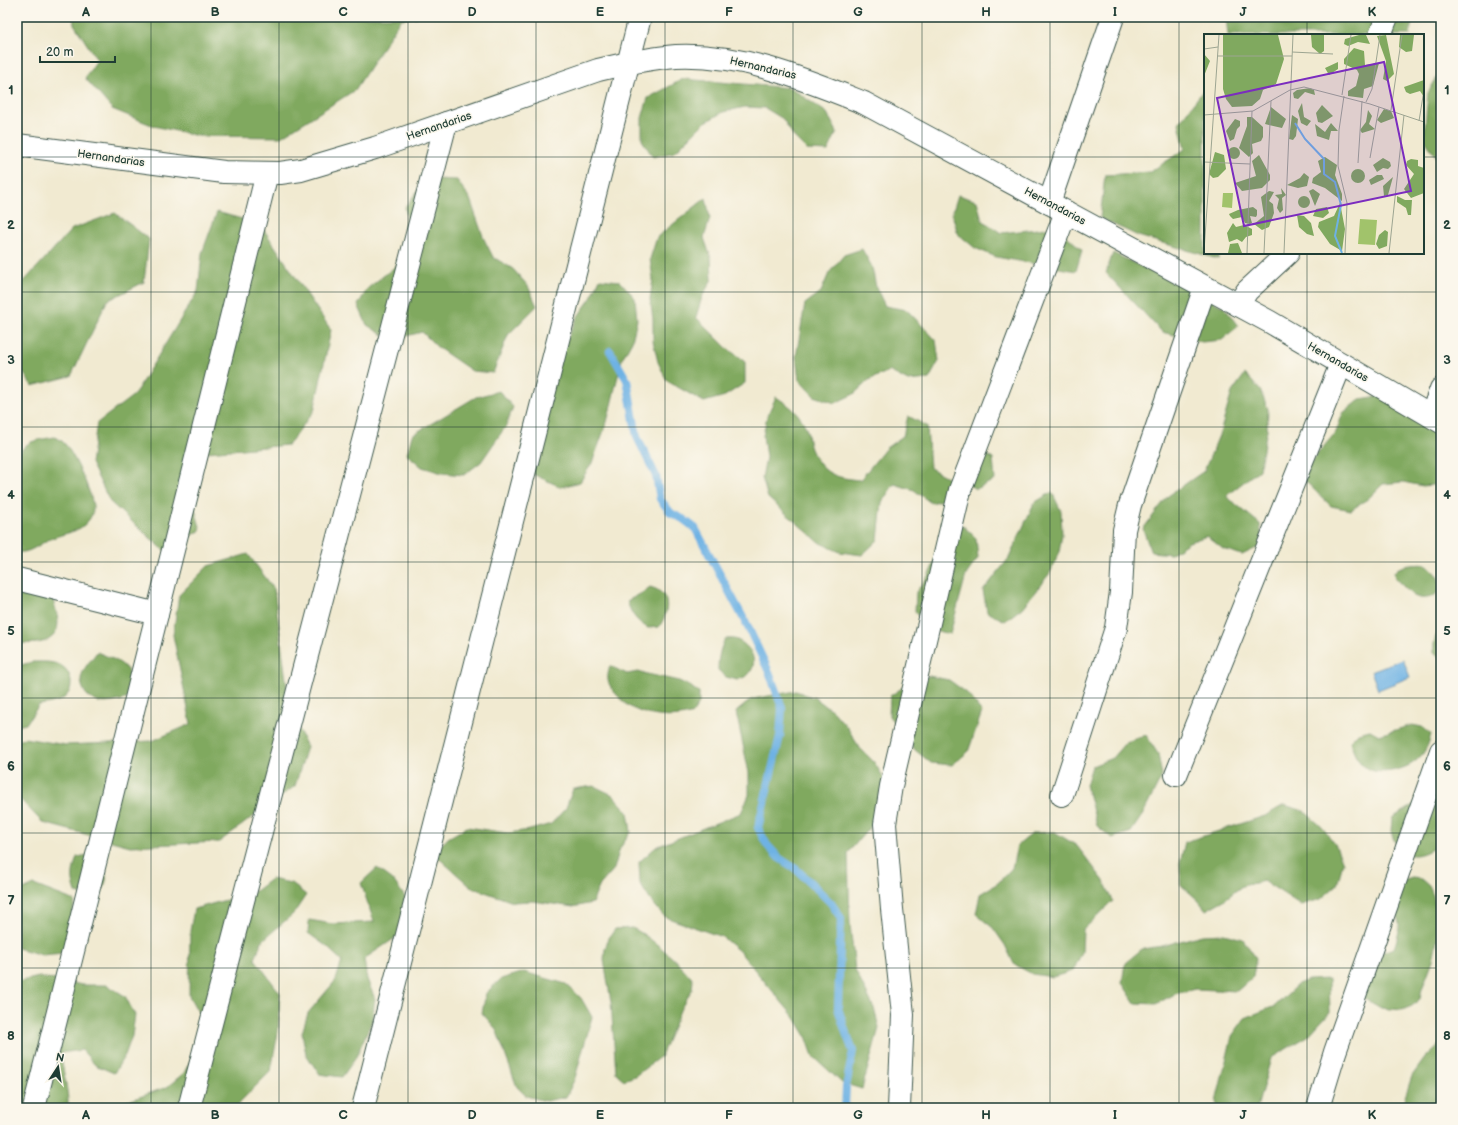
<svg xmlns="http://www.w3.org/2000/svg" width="1458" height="1125" font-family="'Balsamiq Sans',sans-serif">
<rect width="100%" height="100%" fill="#fbf7ec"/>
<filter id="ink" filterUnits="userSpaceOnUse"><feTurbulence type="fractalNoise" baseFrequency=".025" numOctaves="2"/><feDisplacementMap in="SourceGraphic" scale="8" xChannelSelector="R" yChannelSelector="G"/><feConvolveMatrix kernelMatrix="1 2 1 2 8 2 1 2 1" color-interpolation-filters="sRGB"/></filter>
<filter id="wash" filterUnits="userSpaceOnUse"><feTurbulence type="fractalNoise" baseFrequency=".012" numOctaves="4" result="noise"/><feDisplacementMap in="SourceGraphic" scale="16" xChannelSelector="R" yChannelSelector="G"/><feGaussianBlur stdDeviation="0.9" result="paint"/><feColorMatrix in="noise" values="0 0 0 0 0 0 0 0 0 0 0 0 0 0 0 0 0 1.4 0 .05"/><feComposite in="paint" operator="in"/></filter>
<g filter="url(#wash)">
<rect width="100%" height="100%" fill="#f1ead1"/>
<!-- forest -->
<g fill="#80a95f" stroke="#50734a">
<path d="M73,17H417L401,19L355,90L281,137L198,136L154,126L112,109L85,78L97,60L74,24Z"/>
<path d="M1226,17H1413L1410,35H1228Z"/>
<path d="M1441,70V160L1438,159L1424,139L1428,93Z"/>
<path d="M683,79L791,88L827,113L837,132L828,151L807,150L794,137L783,119L765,108L745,107L723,112L704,123L675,152L653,157L642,140V118L648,98Z"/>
<path d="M1205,88V253H1219L1218,259L1138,236L1100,218L1105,175L1150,172L1185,149L1179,123Z"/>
<path d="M435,179L457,180L470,199L484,239L493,257L513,269L528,286L537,306L508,335L493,373L472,371L437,347L422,332L403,337L383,335L367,325L358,305L368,288L396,266L407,247L409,228L405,207L418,190Z"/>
<path d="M958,195L977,201L982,220L1001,233L1047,228L1067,236L1082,250L1076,271L996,257L975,248L958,234L952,214Z"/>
<path d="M706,198L710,218L704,238L711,258L712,279L702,297L696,317L727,348L745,362V383L725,396L704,402L667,381L658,362L653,341V319L650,299L653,279L650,259L657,237Z"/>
<path d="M217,212L260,224L331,330L314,411L288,445L207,452L189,490L201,530L165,551L110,502L91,463L97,423L134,395L198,291L202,253Z"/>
<path d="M115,213L149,239L144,282L107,301L71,376L32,386L17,363V289L72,229Z"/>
<path d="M862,249L872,267L876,287L885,306L907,310L936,340L939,361L929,379L908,381L889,371L869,380L854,394L835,403L814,396L799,380L796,357L805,304L821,292L829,273L844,255Z"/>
<path d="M1113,253L1224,307L1238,326L1222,340L1202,342L1162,332L1106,273Z"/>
<path d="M600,279L620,281L635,298L637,320L632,341L622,359L607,422L592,463L580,482L561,487L528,472L533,411L578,316L591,298Z"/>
<path d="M1245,374L1260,390L1268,409L1267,430L1259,470L1226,496L1260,524L1263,545L1242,555L1223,549L1207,536L1189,542L1171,554L1151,552L1143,529L1168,496L1204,471L1220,433L1232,392Z"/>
<path d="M499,391L513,407L506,426L481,462L464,475L442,473L422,467L407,454L412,435L476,397Z"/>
<path d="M1380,396L1436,425L1441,436V484L1423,486L1403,482L1383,484L1369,498L1351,510L1331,506L1301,477L1308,465L1336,432L1343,413L1360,399Z"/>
<path d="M776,397C789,405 800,413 806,428C809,434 808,442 811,449C822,474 835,478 860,480L886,448L903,436L908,416L927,426L930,468L949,478L953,497L931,503L914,490L894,484L882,502L878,540L862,555L840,552L820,543L768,498L762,478L766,457L763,436L767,416Z"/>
<path d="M54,437C57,438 62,440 64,443C73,452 95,498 93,510C93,513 90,519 88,521C79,533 63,533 50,539C39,544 30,554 17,552V457C27,439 35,441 54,437Z"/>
<path d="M985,454L993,459L995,480L976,489L958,479Z"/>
<path d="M1052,492L1061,511L1062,534L1059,553L1050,573L1022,608L1005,621L987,612L983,591L1009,558L1034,503Z"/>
<path d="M961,524L976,538L978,558L966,575L950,634L929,629L915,612L916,592L928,576L938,556Z"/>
<path d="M248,554L274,589L290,710L307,747L295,786L219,842L130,846L43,823L17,796V742L24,738L66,745L152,741L191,724L173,635L179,595L208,566Z"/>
<path d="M1425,564C1431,569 1439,575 1440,584C1441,598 1423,601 1414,596C1409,593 1406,589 1402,585C1398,581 1394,579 1394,572C1400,564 1415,565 1425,564Z"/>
<path d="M17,581C23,584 45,590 49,594C54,599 55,608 57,614C63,643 39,645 17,643Z"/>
<path d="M650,587C653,588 657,589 659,591C672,600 666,617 659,627L648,628C636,621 631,614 627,601L642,593Z"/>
<path d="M1441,628V659L1434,653C1433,643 1435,636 1441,628Z"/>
<path d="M725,639C729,639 734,638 737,640C751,646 760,662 748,675C745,677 740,679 737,680L726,677L718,670C718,658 720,649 725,639Z"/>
<path d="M97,652C108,657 129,663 130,678C131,684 130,691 129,698C114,702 98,708 86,694C83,690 81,684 81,679C82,669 91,660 97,652Z"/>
<path d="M32,662C41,662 51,661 60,665C74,672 75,693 61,700C55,703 46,704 39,705L26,724L17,726V666Z"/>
<path d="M610,666L627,674L638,672L679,681L690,686L699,693V703L693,713C673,720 645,717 627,705C623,702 620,698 616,694C607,683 606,679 610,666Z"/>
<path d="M929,676L949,680L967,693L982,712L968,752L952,765L931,763L915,750L889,716L890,696L908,684Z"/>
<path d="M796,691L815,698L833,711L847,727L859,747L874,762L885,780L874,822L848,853L850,924L855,970L874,1008L879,1028L862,1089L842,1083L813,1056L806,1036L795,1018L739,951L722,937L665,917L651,901L640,884L639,862L656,847L741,813L749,795V773L736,712L752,699Z"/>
<path d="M1412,725L1422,727L1431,734C1429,744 1425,753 1417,760C1406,770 1377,777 1365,767C1356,760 1353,751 1350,741L1358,733L1370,730L1379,735Z"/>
<path d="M1146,735L1158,754L1162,776L1143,814L1131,832L1112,838L1097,826L1086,785L1092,766L1112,758L1126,742Z"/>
<path d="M594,786L613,795L628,812L631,832L620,848L614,869L600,885L592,903L573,907L533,901L513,902L471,887L433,853L448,838L467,827L508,833L530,830L551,824L566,808L573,789Z"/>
<path d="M1430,796L1441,797V844C1432,849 1422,856 1412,855C1401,855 1393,841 1391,831C1391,827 1392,822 1392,818Z"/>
<path d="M1284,805L1304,811L1322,827L1335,844L1343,863L1337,885L1321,899L1301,905L1264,881L1242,886L1224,900L1206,910L1198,900L1181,885L1180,863L1185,842L1265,816Z"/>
<path d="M1055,832L1077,846L1104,881L1113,901L1083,930L1082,952L1073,971L1053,977L1032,974L1014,964L1005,945L993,928L976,914L980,894L998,883L1012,868L1017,846L1033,833Z"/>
<path d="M88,855C108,869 114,880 94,898L76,893C71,878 72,872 77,857Z"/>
<path d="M377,868L393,880L405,897L401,934L364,959L367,979L375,999L372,1021L355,1059L342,1077L319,1074L306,1054L302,1033L308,1013L336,980L342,961L326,946L308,933L309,920L333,924L374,922L361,883Z"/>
<path d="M1412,878L1421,879L1429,886L1433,895L1440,927L1433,960L1422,989L1420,999L1412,1006L1402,1010L1381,1008L1362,997L1363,956L1384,952L1394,948C1403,923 1400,920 1386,899L1390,885Z"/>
<path d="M271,879L291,883L306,895L294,913L262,941L255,959L280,993L278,1032L271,1071L240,1102L236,1108H109L167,1087L184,1073L203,1036L199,1014L189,996L190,931L194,909L254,892Z"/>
<path d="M34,885L75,901L64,953L42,955L17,948V893Z"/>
<path d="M632,928C649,935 682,965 693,980L692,990L681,1008L661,1056L635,1076L624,1080L616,1073L611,1002L604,960L605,949L609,938L615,929Z"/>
<path d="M1224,934L1243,939L1256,958L1253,977L1237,991L1195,989L1175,994L1156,1004L1135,1003L1122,983L1125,963L1142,949L1162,946L1202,935Z"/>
<path d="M524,972L566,984L581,998L592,1017L575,1078L566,1097L546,1101L526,1096L517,1087L496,1029L482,1013L486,993L501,979Z"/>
<path d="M39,977L83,985H107L125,996L135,1015L132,1036L125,1055L114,1073L95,1065L82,1050L61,1053C62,1071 69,1089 68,1108H18L17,1107V982Z"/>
<path d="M1329,979L1330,1012L1308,1036L1271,1058L1257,1108H1219L1216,1102L1232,1036L1245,1018L1275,1006L1298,984L1308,980Z"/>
<path d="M1441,1043V1108H1407L1405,1097L1412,1076L1425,1058Z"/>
</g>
<!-- water -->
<path fill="#6eb2e4" stroke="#46788c" d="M1403,659L1410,677L1378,690L1371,671Z"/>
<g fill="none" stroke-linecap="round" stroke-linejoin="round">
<!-- stream -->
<path stroke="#6eb2e4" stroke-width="8" d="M610,351L627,380L637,437L656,476L660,499L671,513L683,519L695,528L747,625L770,674L782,708L780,736L758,828L767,845L779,858L796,869L816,888L831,903L841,918L838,1008L846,1033L853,1051L846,1087L845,1108"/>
</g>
</g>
<g filter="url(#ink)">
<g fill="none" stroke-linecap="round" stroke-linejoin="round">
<defs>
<g id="minor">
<path d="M1380,35L1387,17"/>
<path d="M17,145L224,172L280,173L301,170L375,148L598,70C623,64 650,58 676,56C742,53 804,79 864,103L1270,322L1441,422"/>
<path d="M1049,203L1113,17"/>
<path d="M1238,305L1247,291L1288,253"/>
<path d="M1431,416L1441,389"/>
<path d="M17,579L157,614"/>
<path d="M1176,775L1341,364"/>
<path d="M1062,795L1116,628L1121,592L1124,530L1130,505L1205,287"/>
<path d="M34,1108L267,173"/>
<path d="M189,1108L446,123"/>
<path d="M363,1108L640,17"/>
<path d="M899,1108L903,1015L892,909L885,824L891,786L960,490L1066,212"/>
<path d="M1318,1108L1335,1052L1441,751"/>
</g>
</defs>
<!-- minor casing -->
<use href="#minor" stroke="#3e574c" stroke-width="24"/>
<!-- minor -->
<use href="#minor" stroke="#fff" stroke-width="22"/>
</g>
</g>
<!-- grid -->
<path fill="none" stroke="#1f3d34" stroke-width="1" stroke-opacity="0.55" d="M151,17V1108M279,17V1108M408,17V1108M536,17V1108M665,17V1108M793,17V1108M922,17V1108M1050,17V1108M1179,17V1108M1307,17V35M17,157H1205M1423,157H1441M1307,253V1108M17,292H1441M17,427H1441M17,562H1441M17,698H1441M17,833H1441M17,968H1441"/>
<g text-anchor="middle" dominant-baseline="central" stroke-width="3" stroke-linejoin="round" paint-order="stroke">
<!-- street labels -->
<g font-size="11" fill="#1f3d34" stroke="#fbf7ec">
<text transform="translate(763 68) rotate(13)">Hernandarias</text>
<text transform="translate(439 126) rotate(-19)">Hernandarias</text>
<text transform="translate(111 158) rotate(8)">Hernandarias</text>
<text transform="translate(1055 206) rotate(28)">Hernandarias</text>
<text transform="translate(1338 362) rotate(30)">Hernandarias</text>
</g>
</g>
<!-- overview -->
<g transform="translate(1204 34)">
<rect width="220" height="220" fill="#f1ead1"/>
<path d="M19,159H29L28,174L18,173ZM156,185L173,186L171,211L154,210Z" fill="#a1c36b"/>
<path d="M19,1H74L80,25L72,50L59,56L56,65L48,72L28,73L22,65L19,55ZM107,1H120V17L116,20L108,13ZM155,1H162L166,10L154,8L144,12L140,10L141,5ZM182,1L190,40L183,47L179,45L182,27L173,2ZM196,1H210L208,17L202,18L195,13ZM150,14L160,17L161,31L175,29L169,52L160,55L159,64L144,62V57L152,52L155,40L153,36L140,30V25ZM0,20L6,27L0,42ZM134,28V35L125,41L121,34ZM220,46V63L216,57L206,60L202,58L200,53ZM106,54L110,56L111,61L101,58L94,65L90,64L89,59L93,56ZM98,69L100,83L107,87L103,92L97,89L94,77ZM118,71L129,82L118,89L114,88L112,79ZM67,73L82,85L78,94L61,90ZM180,75L187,77L190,84L177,89L173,86ZM164,76L168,82L165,90L171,95L158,99L156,96L162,88ZM88,81L94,85L92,102L89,106L85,105ZM43,83H48L59,93V103L57,107L48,110L49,119L45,123L35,114L43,92ZM31,85L36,87V92L33,95L30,105L26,107L22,97ZM127,89L134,97H127L125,106L113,102L111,90L121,98ZM24 119a6 6 0 1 1 12 0a6 6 0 1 1-12 0ZM11,118L20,121L22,135L14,143L9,144L5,140ZM55,121L66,141V146L58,154L38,157L31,149L52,142L48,127ZM121,123L133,131L131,141L138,160V167L121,154L108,149L109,144L117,138L114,127ZM179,124L186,128L187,132L184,135L179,134L173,138L169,131ZM207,125L214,126V132L220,134V159L207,164L200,155L210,140L202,131L203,127ZM147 142a7 7 0 1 1 14 0a7 7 0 1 1-14 0ZM100,139L105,143L103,152L94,154L83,151L96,144ZM173,141H178L180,145L167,151L165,146ZM189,143L184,161L180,162L179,152ZM77,154L82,161L78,164L79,176L76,179L73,174L75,165L71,161L78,160ZM109,155L116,160L111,172L105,157ZM65,157L70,158L65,167L69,170L70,179L65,193L58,196L50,190L60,182L57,163ZM94 168a6 6 0 1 1 12 0a6 6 0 1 1-12 0ZM193,162L201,166H208L207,181H204L202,174L193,168ZM136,169L141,195L138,217L126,210L114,193L115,188L130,182ZM49,173L53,176V181L52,183L46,182L48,189L46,190L41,189L38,183L29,185L26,182L25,180L34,176ZM123,173L125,179L119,184L109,182L112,175ZM93,181L100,182L107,189L110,202L103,200L95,193ZM29,189L32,193L40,191L48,195V201L42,203L38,208L33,205L25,208L23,199ZM181,196L184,198L183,212L175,215L172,210L175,201ZM34,209L38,219H24L26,210Z" fill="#80a95f"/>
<path fill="none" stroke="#6eb2e4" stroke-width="2" d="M91,89L101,105L120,125V140L131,148L137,171L131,202L138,219"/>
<path fill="none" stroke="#9da592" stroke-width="1" d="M0,15L14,13M88,18L129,20M13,22H88M138,61L147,1M140,62L135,96L134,132L143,169L141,219M162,68L168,55L176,1M187,76L198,1M0,81L49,77L86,56L100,53L166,70L220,88M215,87L220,56M166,124L175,73M0,128L46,130M154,129L158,67M0,217L15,1M43,219L48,77M60,219L67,67M80,219L89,1M185,219L200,81"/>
<path fill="#7b2cbf" fill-opacity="0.15" stroke="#7b2cbf" stroke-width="2" d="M180,28L207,157L40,192L13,64Z"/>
<rect width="220" height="220" fill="none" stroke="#1f3d34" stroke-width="2"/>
</g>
<!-- margin -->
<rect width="1458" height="1125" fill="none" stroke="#fbf7ec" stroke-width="44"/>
<!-- north arrow -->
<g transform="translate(58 1067) rotate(12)" stroke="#fbf7ec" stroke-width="3" paint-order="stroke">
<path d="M0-3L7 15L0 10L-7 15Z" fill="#1f3d34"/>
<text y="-6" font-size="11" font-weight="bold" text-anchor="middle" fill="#1f3d34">N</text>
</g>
<!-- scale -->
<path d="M40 56v6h75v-6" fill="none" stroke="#1f3d34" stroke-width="2"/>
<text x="46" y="56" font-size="12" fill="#1f3d34" stroke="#fbf7ec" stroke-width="3" paint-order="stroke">20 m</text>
<rect x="22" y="22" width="1414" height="1081" fill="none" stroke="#1f3d34" stroke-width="1.5"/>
<g font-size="13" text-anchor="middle" font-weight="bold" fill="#1f3d34">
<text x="86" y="16">A</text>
<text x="215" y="16">B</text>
<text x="343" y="16">C</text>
<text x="472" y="16">D</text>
<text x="600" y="16">E</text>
<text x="729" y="16">F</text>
<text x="858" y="16">G</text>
<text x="986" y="16">H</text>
<text x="1115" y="16">I</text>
<text x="1243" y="16">J</text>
<text x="1372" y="16">K</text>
<text x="11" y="94">1</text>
<text x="1447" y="94">1</text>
<text x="11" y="229">2</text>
<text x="1447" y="229">2</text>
<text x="11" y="364">3</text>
<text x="1447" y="364">3</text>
<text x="11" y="499">4</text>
<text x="1447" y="499">4</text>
<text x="11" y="635">5</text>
<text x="1447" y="635">5</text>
<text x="11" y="770">6</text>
<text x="1447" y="770">6</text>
<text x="11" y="905">7</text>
<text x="1447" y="905">7</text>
<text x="11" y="1040">8</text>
<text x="1447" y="1040">8</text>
<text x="86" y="1119">A</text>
<text x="215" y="1119">B</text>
<text x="343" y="1119">C</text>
<text x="472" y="1119">D</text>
<text x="600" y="1119">E</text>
<text x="729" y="1119">F</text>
<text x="858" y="1119">G</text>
<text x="986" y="1119">H</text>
<text x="1115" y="1119">I</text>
<text x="1243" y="1119">J</text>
<text x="1372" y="1119">K</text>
</g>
</svg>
